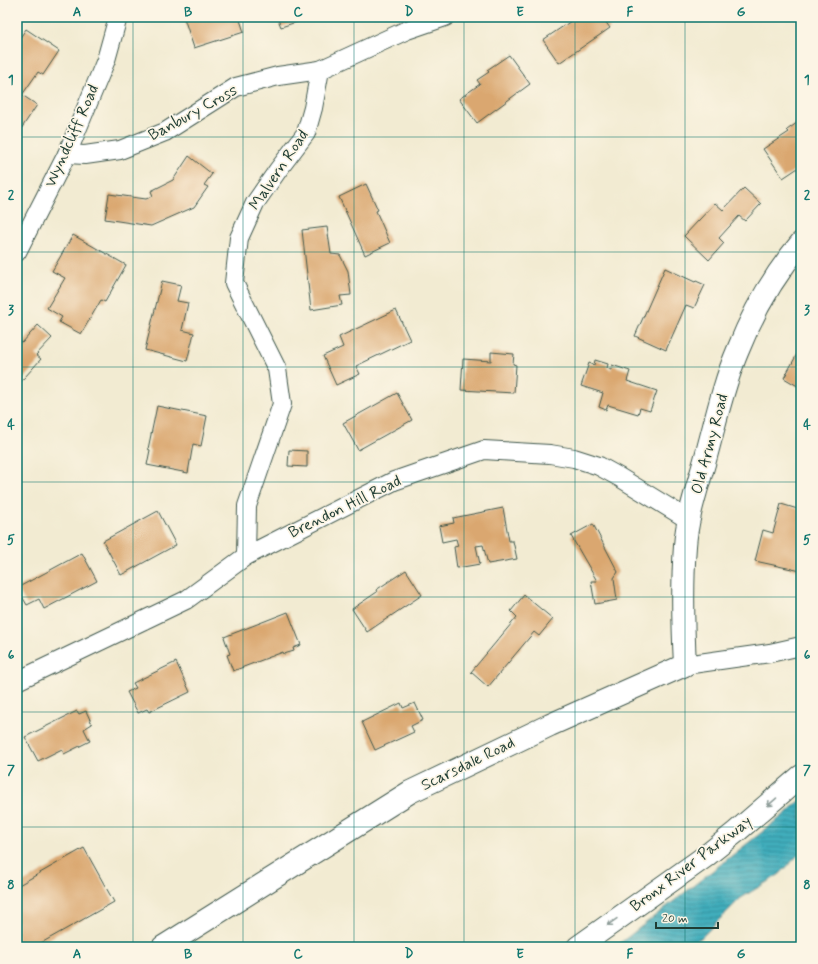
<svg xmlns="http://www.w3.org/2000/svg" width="818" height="964" font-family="Mynerve,sans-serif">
<defs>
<pattern id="water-rules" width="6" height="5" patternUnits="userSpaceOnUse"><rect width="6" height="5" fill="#3fadbc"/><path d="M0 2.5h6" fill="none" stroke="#348e9a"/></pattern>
</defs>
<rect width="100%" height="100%" fill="#fcf5e5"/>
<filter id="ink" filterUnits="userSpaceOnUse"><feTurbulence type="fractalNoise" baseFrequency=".025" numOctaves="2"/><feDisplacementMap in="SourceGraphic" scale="8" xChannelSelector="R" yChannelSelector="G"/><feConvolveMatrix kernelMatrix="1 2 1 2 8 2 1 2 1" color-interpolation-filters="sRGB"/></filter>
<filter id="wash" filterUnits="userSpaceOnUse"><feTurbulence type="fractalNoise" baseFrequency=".012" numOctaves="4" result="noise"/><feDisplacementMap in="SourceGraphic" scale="16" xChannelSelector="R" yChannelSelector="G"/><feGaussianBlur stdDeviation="0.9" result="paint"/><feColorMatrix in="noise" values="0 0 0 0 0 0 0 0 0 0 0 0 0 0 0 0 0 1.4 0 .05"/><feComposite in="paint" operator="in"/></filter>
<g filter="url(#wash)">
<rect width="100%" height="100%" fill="#f2ebd2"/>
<!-- water -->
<path fill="url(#water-rules)" stroke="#2f7578" d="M801,799V852L780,874L741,898L701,938L683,947H615L785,814Z"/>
<g id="blocks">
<!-- building -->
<g fill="#daa770">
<path d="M186,17H239L244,32L194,48L184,18Z"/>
<path d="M277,17H312L281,27Z"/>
<path d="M577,17H602L610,28L559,63L543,40Z"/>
<path d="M26,29L59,51L43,75L38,72L22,95L37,105L17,135V42Z"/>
<path d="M509,55L530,84L477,123L459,99L480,84L477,80L489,72L487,70Z"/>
<path d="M801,120V166L783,178L763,149L789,132L787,130Z"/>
<path d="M189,156L212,174L204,185L208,187L194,207L151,226L105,219L109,194L146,199L153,196L151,191L173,180Z"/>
<path d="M366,184L378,210L376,211L390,243L365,255L339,197Z"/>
<path d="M744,188L761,204L745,221L739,216L719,238L724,243L709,260L684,236L715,203L723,210Z"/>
<path d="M327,227L331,254L340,255L348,271L351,295L340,296L342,305L311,310L302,230Z"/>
<path d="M73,235L126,265L105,302L101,300L81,334L59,322L62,317L47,308L65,278L52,271Z"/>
<path d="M665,268L695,282L696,281L705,285L694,308L686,305L666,350L635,336Z"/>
<path d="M162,281L181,285L177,301L188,303L182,330L194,333L187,361L145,350Z"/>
<path d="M396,310L410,340L356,366L360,374L336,385L323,356L343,347L339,337Z"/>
<path d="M38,325L52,338L36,355L41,359L17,386V341L18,340L22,343Z"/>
<path d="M801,347V388L784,378Z"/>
<path d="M491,352L514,354L513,364L516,365L514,393L461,390L463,359L491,361Z"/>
<path d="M595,360L608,364L607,368L611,370L612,365L630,371L627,381L657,391L650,411L640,408L638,414L608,405L606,410L599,407L603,393L581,386L589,363L594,365Z"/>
<path d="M397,393L412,420L358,450L343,423Z"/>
<path d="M157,406L207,416L201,446L193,444L188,473L147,465L150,450L148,449Z"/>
<path d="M289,450L307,451V467L288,466Z"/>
<path d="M781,504L801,510V571L755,561L763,530L773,533Z"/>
<path d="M503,508L509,541H513L517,559L488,564L483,545L476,546L480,564L457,568L454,547L458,546L456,539L442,542L439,526L454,523L453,518Z"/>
<path d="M158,511L176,545L121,575L103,541Z"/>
<path d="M593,524L618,572L614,578L617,600L595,604L591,581H597L571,536Z"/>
<path d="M82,553L97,581L44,609L39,599L27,605L17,588Z"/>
<path d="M406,570L422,595L367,632L352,609L377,592L376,590Z"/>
<path d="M524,595L553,619L539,636L534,632L488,687L471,672L517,617L511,611Z"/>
<path d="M288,612L301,645L293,648L294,651L284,654L283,652L233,671L227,655L230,654L224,637Z"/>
<path d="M176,662L190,692L149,712L147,709L138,713L127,692L136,688L133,683Z"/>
<path d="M401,703L403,708L415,703L423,720L411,726L414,732L375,750L362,722Z"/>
<path d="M77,711L79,714L86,711L92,724L84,729L90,741L64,754L62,749L38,761L25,737Z"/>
<path d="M84,848L114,902L34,947H17V886Z"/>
</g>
</g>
</g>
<g filter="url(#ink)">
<use href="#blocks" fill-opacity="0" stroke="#3f574c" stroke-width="1"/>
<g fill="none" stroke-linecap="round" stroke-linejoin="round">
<defs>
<g id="minor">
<path d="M67,154L85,155L120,150L165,132L236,87L278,76L320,70L407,30L445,17"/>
<path d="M17,252L67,154L106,60L118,17"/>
<path d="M246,556L247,506L282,404L277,369L234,283L239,238L255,203L278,170L306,133L313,108L320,70"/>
<path d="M685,665L770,653L801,646"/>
<path d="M17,681L186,600L246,556L394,481L484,450L550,454L574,458L599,466L619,477L689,520"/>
</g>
<path id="tertiary" d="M163,947L410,792L550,725L685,665C683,626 682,585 685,546C687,517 697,489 705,460C715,424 723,385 738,350C753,312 775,274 801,243"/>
<path id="trunk" d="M578,947L706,856L736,832L801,776"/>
</defs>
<!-- minor casing -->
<use href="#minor" stroke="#3f574c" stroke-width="20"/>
<!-- tertiary casing -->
<use href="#tertiary" stroke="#3f574c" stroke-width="24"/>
<!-- trunk casing -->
<use href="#trunk" stroke="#3f574c" stroke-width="24"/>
<!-- minor -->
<use href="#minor" stroke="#fff" stroke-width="18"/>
<!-- tertiary -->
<use href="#tertiary" stroke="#fff" stroke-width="22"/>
<!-- trunk -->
<use href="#trunk" stroke="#fff" stroke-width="22"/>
</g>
<!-- one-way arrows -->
<defs><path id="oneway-shaft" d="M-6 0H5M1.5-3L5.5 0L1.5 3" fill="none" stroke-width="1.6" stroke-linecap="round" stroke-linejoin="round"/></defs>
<g stroke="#8f9e9a">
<use href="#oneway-shaft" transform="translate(772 802) rotate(139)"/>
<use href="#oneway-shaft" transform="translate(612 922) rotate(145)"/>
</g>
</g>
<!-- grid -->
<path fill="none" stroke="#0f766e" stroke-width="1" stroke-opacity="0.55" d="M133,17V947M243,17V947M354,17V947M464,17V947M575,17V947M685,17V947M17,137H801M17,252H801M17,367H801M17,482H801M17,597H801M17,712H801M17,827H801"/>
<g text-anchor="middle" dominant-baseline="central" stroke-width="3.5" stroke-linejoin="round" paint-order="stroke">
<!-- street labels -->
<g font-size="16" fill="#1f3d34" stroke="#fcf5e5">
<text transform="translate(193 113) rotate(-29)">Banbury Cross</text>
<text transform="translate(72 136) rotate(-66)">Wyndcliff Road</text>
<text transform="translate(279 170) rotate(-56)">Malvern Road</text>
<text transform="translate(710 444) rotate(-75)">Old Army Road</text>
<text transform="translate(345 507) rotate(-26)">Brendon Hill Road</text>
<text transform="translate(468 764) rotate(-26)">Scarsdale Road</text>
<text transform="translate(691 864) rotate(-37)">Bronx River Parkway</text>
</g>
</g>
<!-- margin -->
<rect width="818" height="964" fill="none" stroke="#fcf5e5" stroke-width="44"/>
<!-- scale -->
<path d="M656 922v6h62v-6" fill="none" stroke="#1f3d34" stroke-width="2"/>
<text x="662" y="922" font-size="12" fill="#1f3d34" stroke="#fcf5e5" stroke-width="3" paint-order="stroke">20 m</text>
<rect x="22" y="22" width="774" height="920" fill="none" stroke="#0f766e" stroke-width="1.5"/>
<g font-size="13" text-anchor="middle" font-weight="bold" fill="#0f766e">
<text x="77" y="16">A</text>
<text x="188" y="16">B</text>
<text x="298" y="16">C</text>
<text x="409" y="16">D</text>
<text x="520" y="16">E</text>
<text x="630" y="16">F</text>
<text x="741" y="16">G</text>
<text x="11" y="84">1</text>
<text x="807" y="84">1</text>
<text x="11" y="199">2</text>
<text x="807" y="199">2</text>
<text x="11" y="314">3</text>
<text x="807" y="314">3</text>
<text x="11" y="429">4</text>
<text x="807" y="429">4</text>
<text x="11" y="544">5</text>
<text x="807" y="544">5</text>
<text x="11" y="659">6</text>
<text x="807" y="659">6</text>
<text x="11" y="774">7</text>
<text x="807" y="774">7</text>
<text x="11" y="889">8</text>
<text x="807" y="889">8</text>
<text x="77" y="958">A</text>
<text x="188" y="958">B</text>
<text x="298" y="958">C</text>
<text x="409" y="958">D</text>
<text x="520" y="958">E</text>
<text x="630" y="958">F</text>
<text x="741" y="958">G</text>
</g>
</svg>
